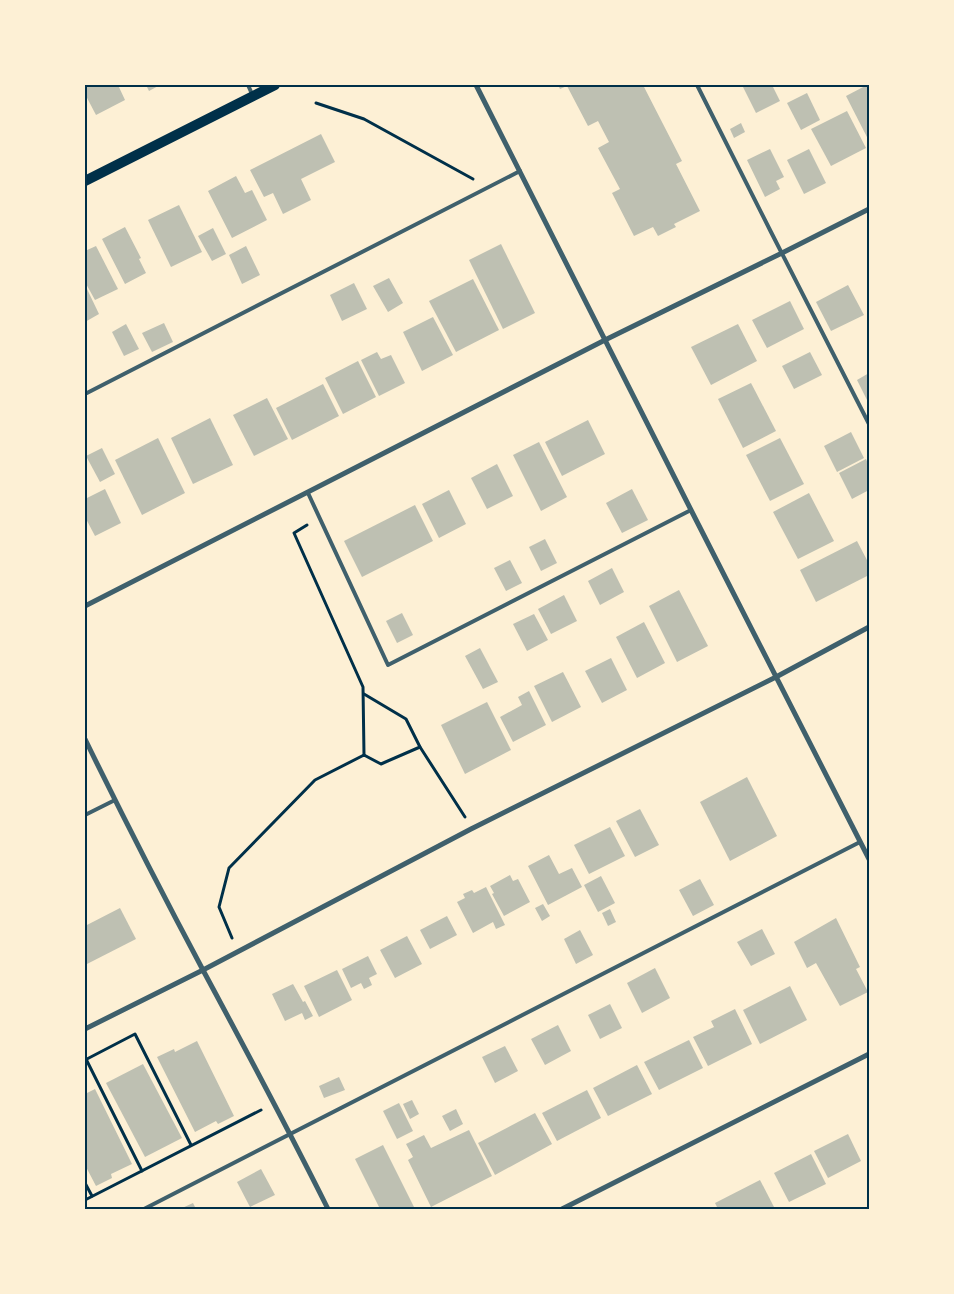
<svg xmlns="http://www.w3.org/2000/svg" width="954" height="1294" font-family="Manrope,sans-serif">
<rect width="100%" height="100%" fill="#fdf0d5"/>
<!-- building -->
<g fill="#bec0b2">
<path d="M85,85H118L125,100L96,115L85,94Z"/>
<path d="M146,85H160L149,91Z"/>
<path d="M558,85H643L682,161L676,164L700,211L674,224L676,227L658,236L653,227L634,236L612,193L620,189L598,148L609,142L598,121L588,126L567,86L560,89Z"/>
<path d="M742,85H772L780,101L756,113Z"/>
<path d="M867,85L869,89V141L846,96Z"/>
<path d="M807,93L820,120L801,130L787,103Z"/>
<path d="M847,111L866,148L831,166L811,129Z"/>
<path d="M741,123L745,132L734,138L730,129Z"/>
<path d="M321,134L335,162L301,179L311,200L283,214L273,193L264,197L250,170Z"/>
<path d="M770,149L784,177L776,181L780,189L765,197L747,160Z"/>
<path d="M809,149L826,183L804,194L787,160Z"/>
<path d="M236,176L245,193L252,190L267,220L232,238L208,191Z"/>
<path d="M179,205L202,252L171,267L148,220Z"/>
<path d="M125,227L141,258L139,259L146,273L125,284L102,239Z"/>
<path d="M213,228L226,254L212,261L198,236Z"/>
<path d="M501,244L535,313L503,329L469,260Z"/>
<path d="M96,246L118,289L95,300L85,282V251Z"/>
<path d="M246,246L260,275L242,284L229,255Z"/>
<path d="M389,278L403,303L388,312L373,286Z"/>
<path d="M473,279L499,330L456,352L429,301Z"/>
<path d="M354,283L367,309L342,321L330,295Z"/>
<path d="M848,285L864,315L831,331L816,302Z"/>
<path d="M87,289L99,314L85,322V290Z"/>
<path d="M790,301L804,329L767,348L752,320Z"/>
<path d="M433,317L453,355L422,371L403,332Z"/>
<path d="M164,323L173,342L152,352L142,333Z"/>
<path d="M126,324L139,349L124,356L112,332Z"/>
<path d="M738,324L757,361L711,385L691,347Z"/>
<path d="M377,352L381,359L391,355L405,383L379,396L361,360Z"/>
<path d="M810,352L822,375L794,389L782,366Z"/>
<path d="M358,361L376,397L343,414L325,378Z"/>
<path d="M869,373V404L857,380Z"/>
<path d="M751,383L776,431L743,448L718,399Z"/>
<path d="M323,384L339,416L292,440L276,408Z"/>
<path d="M267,398L288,439L254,456L233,415Z"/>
<path d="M210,418L233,465L193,484L171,438Z"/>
<path d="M588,420L605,454L562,476L545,442Z"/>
<path d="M851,432L864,458L837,472L824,446Z"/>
<path d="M158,438L185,493L142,515L115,460Z"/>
<path d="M780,438L804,484L770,501L746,455Z"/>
<path d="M539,442L567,497L541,511L513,455Z"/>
<path d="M102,448L115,474L100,482L86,456Z"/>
<path d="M866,459L869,466V490L852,499L839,473Z"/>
<path d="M497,464L513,496L487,509L471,478Z"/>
<path d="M105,489L121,523L95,536L85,517V499Z"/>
<path d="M632,489L648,520L622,533L606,503Z"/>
<path d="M449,490L466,524L439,538L422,504Z"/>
<path d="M809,493L834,541L798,559L773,512Z"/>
<path d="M415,505L433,541L362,577L344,541Z"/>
<path d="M545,539L557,563L541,571L529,547Z"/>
<path d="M857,541L869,564V575L816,602L800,570Z"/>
<path d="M510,560L522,583L506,591L494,568Z"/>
<path d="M612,568L624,592L600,605L588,581Z"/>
<path d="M679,590L708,646L677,662L649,606Z"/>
<path d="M564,595L577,621L551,634L538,609Z"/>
<path d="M402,613L413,635L397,643L386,621Z"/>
<path d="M534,614L548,640L527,651L513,624Z"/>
<path d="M644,622L665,663L637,678L616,637Z"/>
<path d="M480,648L498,682L483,689L465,656Z"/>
<path d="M611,658L627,690L602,703L585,671Z"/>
<path d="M563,672L581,707L552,722L534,686Z"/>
<path d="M529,691L546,725L513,742L500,717L522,705L518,697Z"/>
<path d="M487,702L511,750L465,774L441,725Z"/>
<path d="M747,777L777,836L730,861L700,802Z"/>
<path d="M640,809L659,845L635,857L616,821Z"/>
<path d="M610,827L625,856L589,874L574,845Z"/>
<path d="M549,855L559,874L572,868L582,887L548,905L528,866Z"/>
<path d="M510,875L513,881L518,879L530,902L504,916L492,894L494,893L490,886Z"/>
<path d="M601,876L615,903L598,912L584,885Z"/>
<path d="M700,879L714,905L693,916L679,890Z"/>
<path d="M486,887L505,925L496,929L493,922L473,933L457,902L465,898L463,894L472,890L474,893Z"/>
<path d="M543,904L550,916L542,921L535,908Z"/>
<path d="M120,908L136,939L85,965V926Z"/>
<path d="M610,909L616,922L608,926L602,913Z"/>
<path d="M447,916L457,935L430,949L420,930Z"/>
<path d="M836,918L860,967L856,969L868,992L840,1006L816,963L807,968L794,942Z"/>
<path d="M762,929L775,954L751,966L737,942Z"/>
<path d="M580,930L593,955L576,964L564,939Z"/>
<path d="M407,936L422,964L395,978L380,950Z"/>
<path d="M368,956L377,974L369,978L372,985L364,989L361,983L351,988L342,969Z"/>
<path d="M655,968L670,998L642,1013L627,983Z"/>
<path d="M337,970L352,1000L319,1017L304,986Z"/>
<path d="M293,984L303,1002L305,1001L313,1016L305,1020L302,1013L285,1021L272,994Z"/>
<path d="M790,986L807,1020L760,1044L743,1010Z"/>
<path d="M610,1004L622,1028L600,1039L588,1015Z"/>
<path d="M735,1009L752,1044L708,1066L693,1037L714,1027L711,1021Z"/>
<path d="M558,1025L571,1051L545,1065L531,1039Z"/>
<path d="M689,1040L703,1068L659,1090L644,1062Z"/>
<path d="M197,1041L234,1116L218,1124L216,1121L195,1132L157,1057L174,1049L175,1052Z"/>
<path d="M505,1046L518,1071L495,1083L482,1057Z"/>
<path d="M143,1064L182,1138L145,1157L106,1083Z"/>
<path d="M637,1065L652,1094L608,1116L593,1088Z"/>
<path d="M339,1077L345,1090L324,1098L319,1086Z"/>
<path d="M95,1089L132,1164L111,1174L112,1178L96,1186L85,1165V1094Z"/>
<path d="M587,1090L601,1118L557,1141L542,1113Z"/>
<path d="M412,1100L419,1114L410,1119L403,1104Z"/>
<path d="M399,1103L413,1131L397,1139L383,1111Z"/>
<path d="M456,1109L463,1124L450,1131L442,1116Z"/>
<path d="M535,1113L552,1144L495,1175L478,1143Z"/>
<path d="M469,1130L492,1176L431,1207L408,1160L413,1157L406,1144L424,1135L431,1148Z"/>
<path d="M848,1134L861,1161L828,1178L814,1151Z"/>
<path d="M383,1145L415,1209H380L355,1159Z"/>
<path d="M811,1154L826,1184L789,1202L774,1173Z"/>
<path d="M261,1169L275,1195L250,1207L237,1182Z"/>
<path d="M760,1180L774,1207L770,1209H718L715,1203Z"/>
<path d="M193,1203L196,1209H180Z"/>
</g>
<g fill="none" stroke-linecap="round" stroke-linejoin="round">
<!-- path -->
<g stroke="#003049" stroke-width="3">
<path d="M316,103L364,119L473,179"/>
<path d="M307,525L294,533L363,687L364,755"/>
<path d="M364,694L406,719L420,747L465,817"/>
<path d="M232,938L219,907L229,868L315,780L364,755L381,764L420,747"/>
<path d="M86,1059L142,1171"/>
<path d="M85,1060L135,1034L191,1145"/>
<path d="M85,1183L92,1196"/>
<path d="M85,1200L261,1110"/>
</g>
<!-- service -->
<g stroke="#3f606c" stroke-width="4">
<path d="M248,85L252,94"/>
<path d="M697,85L771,232L869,424"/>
<path d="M85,394L520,171"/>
<path d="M308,493L388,665L691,510"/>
<path d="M85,815L115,800"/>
<path d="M144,1209L860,842"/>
</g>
<!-- minor -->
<g stroke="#3f606c" stroke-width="5">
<path d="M476,85L691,510L869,859"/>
<path d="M85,606L605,340L782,253L869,209"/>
<path d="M85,739C123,817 163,895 204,972C246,1050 288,1129 328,1209"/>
<path d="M85,1029L203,970L471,829L776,677L869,627"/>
<path d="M562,1209L869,1054"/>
</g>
<!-- secondary -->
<path stroke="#003049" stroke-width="10" d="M85,181L275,85"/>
</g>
<!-- border -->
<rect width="954" height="1294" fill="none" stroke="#fdf0d5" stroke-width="172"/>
<rect x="86" y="86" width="782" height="1122" fill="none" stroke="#003049" stroke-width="2"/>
</svg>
